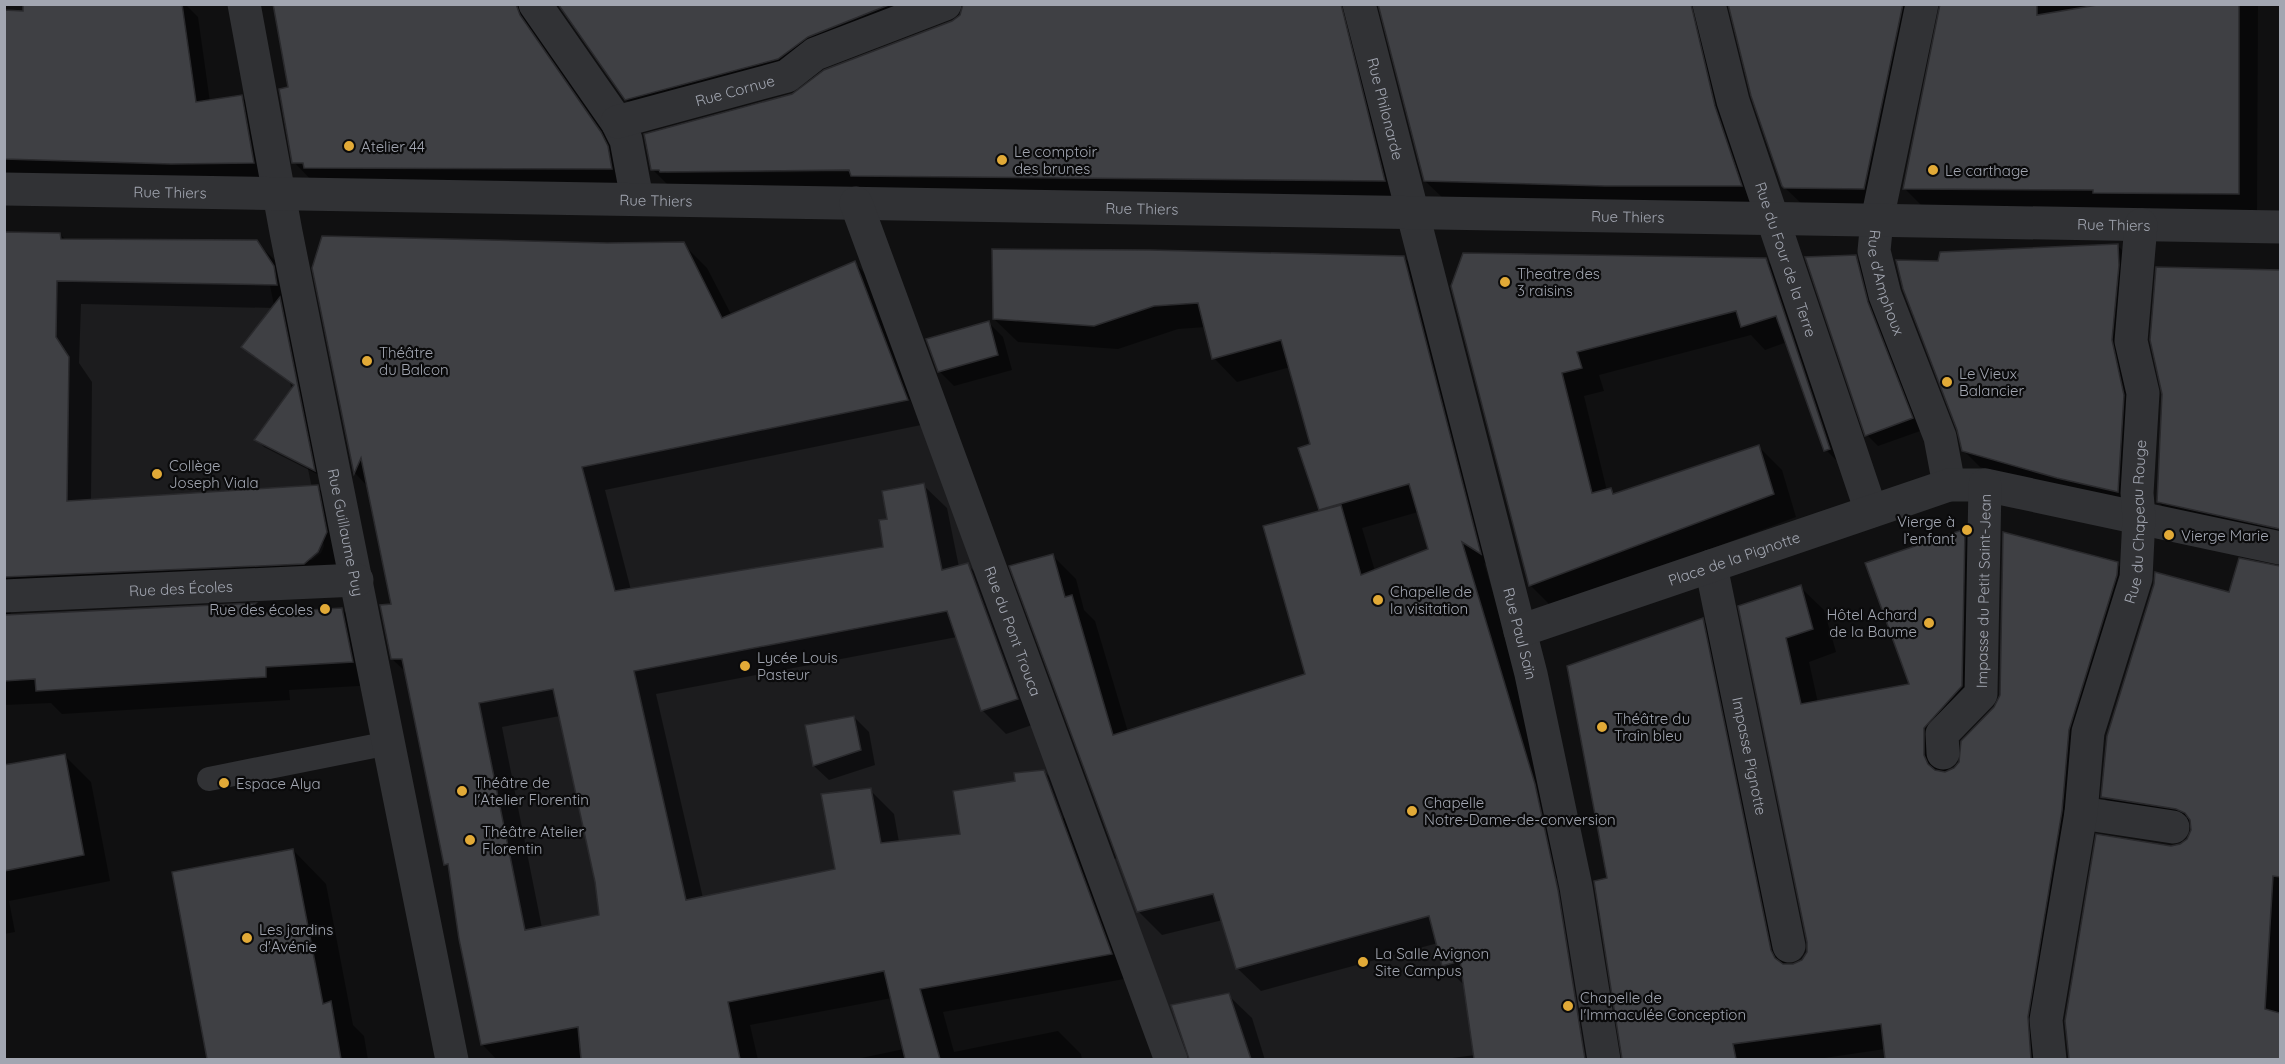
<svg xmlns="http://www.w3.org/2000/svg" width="2285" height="1064" font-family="Quicksand,sans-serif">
<rect width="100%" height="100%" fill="#101011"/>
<!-- built -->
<g fill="#1c1c1e">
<path d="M4,239L258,241L262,247L324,546L321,553L312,560L5,568Z"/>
<path d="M910,399L978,561L1075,816L955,834L923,851L644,909L524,930L466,637L501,483Z"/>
<path d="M1171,843L1452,910L1558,878L1591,1059H1187L1114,859Z"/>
</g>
<!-- shadow -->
<g fill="#0007" fill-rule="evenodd">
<path d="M153,4H185L198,17L210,102L241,96L259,114L271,180L4,176V12Z"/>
<path d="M280,4H551L620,152L631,188L313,182L294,162L290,89Z"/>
<path d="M557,4H963L645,119L626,99L560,5Z"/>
<path d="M965,4H1377L1373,5L1403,200L671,188L652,169L793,95L952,23L961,16ZM856,169V172L666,173V170Z"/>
<path d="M1380,4H1724L1760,205L1445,200L1425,181Z"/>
<path d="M1730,4H1941L1935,5L1883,207L1803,205L1783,186Z"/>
<path d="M1942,4H2258L2257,213L1923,207L1904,188Z"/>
<path d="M4,233L60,234L66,240L256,242L281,266L321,476L264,447L256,439L295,386L243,347L274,308L81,304L79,363L92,382L91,501L317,487L341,511L342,576L11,611L10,616L256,605L265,614L342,609L365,633L376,685L289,690L290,700L62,714L51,703L4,705Z"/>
<path d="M607,244H683L707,268L732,316L855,263L878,287L931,423L605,490L631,590L885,549L889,520L923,485L947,508L959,567L968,565L992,589L1041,722L1006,734L982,710L957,637L656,694L703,898L837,870L870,790L894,814L899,842L962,835L1016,782L1044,771L1068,795L1135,977L943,1012L954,1052L1058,1031L1081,1054L1082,1060H852L904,1049L892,998L750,1025L758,1060H497L482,1044L450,869L446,864L407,673L392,659V606L368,487L355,473L314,268ZM560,716L597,881L600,916L542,928L502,727Z"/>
<path d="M2117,245L2134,262V508L2075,494L1980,467L1963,450Z"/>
<path d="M1404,257L1427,281L1503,575L1484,563L1558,809L1604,1060H1453L1452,1058L1475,1055L1465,986L1444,965L1438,943L1261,991L1237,968L1223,920L1162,935L1138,911L1052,555L1076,579L1084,610L1095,621L1128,732L1307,675L1322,512L1320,510L1312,445L1290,367L1237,382L1214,358L1206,327L1178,329L1118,349L1018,342L994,319ZM1418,512L1430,550L1375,571L1362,528Z"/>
<path d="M1855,257L1867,268L1923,430L1878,446L1867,435Z"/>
<path d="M1765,259L1789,282L1849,473L1826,450L1787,342L1765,350L1751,335L1599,375L1604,391L1584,396L1607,491L1611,490L1615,494L1759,447L1782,470L1796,517L1553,608L1530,585L1452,286Z"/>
<path d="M2158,268L2280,271V553L2190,534L2158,502L2163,394Z"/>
<path d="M988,322L1003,337L1012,370L954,386L939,371Z"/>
<path d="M1965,531L1988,554L1985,710L1952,745L1946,759L1948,772L1955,770L1996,708L2117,564L2141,587L2093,751L2052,1060H1886L1885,1049L1811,1060H1624L1609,879L1702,620L1726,644L1792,966L1803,961L1808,952L1809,942L1740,607L1800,587L1824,610L1836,652L1809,662L1818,703L1911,685L1867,564Z"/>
<path d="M2280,567V1060H2070L2171,847L2181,846L2188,840L2193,830L2126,820L2103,797L2230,594L2276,568Z"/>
<path d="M854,717L869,732L875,765L829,780L814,766L806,727Z"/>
<path d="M64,755L91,782L110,881L9,901L15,932L4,934V767Z"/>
<path d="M293,850L326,884L353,1025L364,1036L368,1060H208L174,873Z"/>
<path d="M1228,995L1252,1018L1265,1060H1190V1053Z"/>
</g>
<!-- building -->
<g fill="#3f4044" stroke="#2a2a2d" stroke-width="1.5" fill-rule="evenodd">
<path d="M23,4H182L196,102L242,95L254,163L171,164L4,159V10L23,11Z"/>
<path d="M273,4H516L520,15L601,132L608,146L612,169L304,168L303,163H292L279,89L288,87Z"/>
<path d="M558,4H891L808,37L778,59L625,100Z"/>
<path d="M963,4H1341L1385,181L851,176L849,170L660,172L659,170H651L644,134L792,94L824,70L952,21L960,15Z"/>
<path d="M1378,4H1691L1715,106L1742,186H1605L1424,181Z"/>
<path d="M1728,4H1903L1864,189L1784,188L1782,186L1751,96Z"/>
<path d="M1940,4H2037V15L2103,4H2239V194L2093,193V190L1903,189Z"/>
<path d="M4,232L60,233L61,239L257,240L274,266L277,285L57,281L56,337L69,357L67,501L318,485L327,532L318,552L304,564L4,577Z"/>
<path d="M322,236L607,243L684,242L722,318L855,261L908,400L582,467L615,591L883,547L879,520L887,519L882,491L924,483L942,570L968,563L1018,699L981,711L947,611L634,671L686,900L835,869L821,794L871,788L881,843L960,834L953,791L1015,781L1014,773L1044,770L1112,954L920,989L940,1059H905L884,971L728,1002L740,1059H581L578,1027L481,1045L459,939L448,864L444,865L402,659H391L380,605L391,604L361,458L354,474L312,268ZM553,689L595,882L599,915L525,930L479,703Z"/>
<path d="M2118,244L2119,265L2112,340L2124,395L2118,492L2057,478L1962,451L1957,430L1903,289L1896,260L1938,261L1940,252Z"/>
<path d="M992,249L1150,250L1404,256L1481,554L1462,542L1535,784L1558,890L1585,1059H1474L1460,961L1442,966L1429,916L1236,969L1213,894L1137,912L1009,566L1053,554L1065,597L1072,595L1113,735L1305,674L1263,526L1341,505L1361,575L1428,549L1409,484L1319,510L1298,448L1310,444L1281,340L1212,359L1198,303L1154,306L1094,326L993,319Z"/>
<path d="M1463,253L1766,258L1830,449L1824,451L1776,316L1741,327L1736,311L1577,352L1582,368L1562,373L1592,493L1611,488L1613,494L1759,445L1774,494L1529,586L1451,286Z"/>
<path d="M1856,255L1868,302L1913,418L1865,436L1805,257Z"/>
<path d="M2156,267L2280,270V529L2157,502L2162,394L2150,340Z"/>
<path d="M280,297L315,471L254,440L294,385L241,347Z"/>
<path d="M989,321L998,355L938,372L926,339Z"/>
<path d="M1965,529L1962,686L1924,728V755L1928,764L1935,770L1945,772L1954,768L1959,762L1961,741L1994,707L2000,695L2003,532L2118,562L2117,575L2069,730L2062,811L2028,1017L2031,1059H1885L1881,1024L1733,1044L1736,1059H1622L1594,881L1607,878L1567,666L1703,618L1771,950L1775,958L1783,964H1793L1802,960L1807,952V942L1738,606L1801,585L1813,629L1786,638L1801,704L1909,684L1865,563Z"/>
<path d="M2239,558L2280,566V877L2273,876L2265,1009L2280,1013V1059H2069L2065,1021L2096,834L2171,846L2180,844L2187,839L2191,830L2190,820L2185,813L2176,809L2101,797L2107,736L2154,584L2155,572L2229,592Z"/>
<path d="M256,603L243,614L342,608L353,662L266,667V677L36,691L35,679L4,681V615Z"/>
<path d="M854,716L861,750L813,766L805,725Z"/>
<path d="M65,754L84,855L4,871V765Z"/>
<path d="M293,849L323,1004L331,1001L341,1059H207L172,872Z"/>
<path d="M1229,993L1251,1059H1189L1171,1005Z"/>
</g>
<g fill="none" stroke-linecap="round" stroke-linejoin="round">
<!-- lane -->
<path stroke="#313235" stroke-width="24" d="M209,779L389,743"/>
<!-- street -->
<g stroke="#313235" stroke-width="33">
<path id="s1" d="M244,4L286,232L452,1060"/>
<path d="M535,4L617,122L626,140L637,199"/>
<path id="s2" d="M1359,4L1531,674L1576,887L1604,1060"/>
<path id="s3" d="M1709,4L1733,101L1871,511"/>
<path id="s4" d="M1922,4L1877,220L1874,251L1885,295L1940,437L1949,485"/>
<path id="s5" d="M617,122L787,76L815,54L945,4"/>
<path id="s6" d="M4,189L2280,227"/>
<path id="s7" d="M856,203L1171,1060"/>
<path id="s8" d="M1711,566L1789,946"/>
<path id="s9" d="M4,596L357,580"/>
<path id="s10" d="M1520,631L1949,485H1985L2280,548"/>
<path id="s11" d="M1943,753L1942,734L1981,694L1985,485"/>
<path d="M2081,813L2173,827"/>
<path id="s12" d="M2050,1060L2046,1020L2081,813L2088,732L2136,578L2139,517L2137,493L2143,393L2131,341L2141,225"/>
</g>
</g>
<!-- markers -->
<g fill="#e2aa37" stroke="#0b0b0c" stroke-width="2">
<circle cx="349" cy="146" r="6"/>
<circle cx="1002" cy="160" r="6"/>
<circle cx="1933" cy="170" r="6"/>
<circle cx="1505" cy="282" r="6"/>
<circle cx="367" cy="361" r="6"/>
<circle cx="1947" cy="382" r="6"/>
<circle cx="157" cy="474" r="6"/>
<circle cx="1967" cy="530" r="6"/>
<circle cx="2169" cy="535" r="6"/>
<circle cx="1378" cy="600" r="6"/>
<circle cx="325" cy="609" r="6"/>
<circle cx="1929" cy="623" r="6"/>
<circle cx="745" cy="666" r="6"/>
<circle cx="1602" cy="727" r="6"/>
<circle cx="224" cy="783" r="6"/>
<circle cx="462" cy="791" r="6"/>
<circle cx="1412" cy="811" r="6"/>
<circle cx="470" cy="840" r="6"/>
<circle cx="247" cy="938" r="6"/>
<circle cx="1363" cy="962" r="6"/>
<circle cx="1568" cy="1006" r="6"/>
</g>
<g text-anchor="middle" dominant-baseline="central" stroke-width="4.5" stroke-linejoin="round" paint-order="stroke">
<!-- street labels -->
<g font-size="15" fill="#a2a6b1" stroke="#0b0b0c">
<text stroke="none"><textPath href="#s5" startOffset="122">Rue Cornue</textPath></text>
<text stroke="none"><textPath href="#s2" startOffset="108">Rue Philonarde</textPath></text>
<text stroke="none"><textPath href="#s6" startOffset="166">Rue Thiers</textPath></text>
<text stroke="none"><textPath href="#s6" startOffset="652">Rue Thiers</textPath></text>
<text stroke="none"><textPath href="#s6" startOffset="1138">Rue Thiers</textPath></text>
<text stroke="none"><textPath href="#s6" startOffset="1624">Rue Thiers</textPath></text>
<text stroke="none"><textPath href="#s6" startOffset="2110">Rue Thiers</textPath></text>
<text stroke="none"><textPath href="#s3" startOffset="267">Rue du Four de la Terre</textPath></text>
<text stroke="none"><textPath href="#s4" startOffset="285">Rue d'Amphoux</textPath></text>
<text stroke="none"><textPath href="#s12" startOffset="549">Rue du Chapeau Rouge</textPath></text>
<text stroke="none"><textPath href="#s1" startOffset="538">Rue Guillaume Puy</textPath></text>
<text stroke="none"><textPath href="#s10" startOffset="226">Place de la Pignotte</textPath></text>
<text stroke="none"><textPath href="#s9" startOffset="177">Rue des Écoles</textPath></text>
<text stroke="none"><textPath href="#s11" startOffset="178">Impasse du Petit Saint-Jean</textPath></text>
<text stroke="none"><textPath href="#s7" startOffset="456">Rue du Pont Trouca</textPath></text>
<text stroke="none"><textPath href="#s2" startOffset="650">Rue Paul Saïn</textPath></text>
<text stroke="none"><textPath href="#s8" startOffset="194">Impasse Pignotte</textPath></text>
</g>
<!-- poi labels -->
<g font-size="15" fill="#a2a6b1" stroke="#0b0b0c" text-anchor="start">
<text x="361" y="146">Atelier 44</text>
<text x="1014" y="151">Le comptoir<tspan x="1014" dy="17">des brunes</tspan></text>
<text x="1945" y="170">Le carthage</text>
<text x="1517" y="273">Theatre des<tspan x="1517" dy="17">3 raisins</tspan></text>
<text x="379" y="352">Théâtre<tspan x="379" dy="17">du Balcon</tspan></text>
<text x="1959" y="373">Le Vieux<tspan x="1959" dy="17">Balancier</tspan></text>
<text x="169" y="465">Collège<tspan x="169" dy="17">Joseph Viala</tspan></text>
<text x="1955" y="521" text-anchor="end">Vierge à<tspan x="1955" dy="17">l’enfant</tspan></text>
<text x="2181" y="535">Vierge Marie</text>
<text x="1390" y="591">Chapelle de<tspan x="1390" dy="17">la visitation</tspan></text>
<text x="313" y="609" text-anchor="end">Rue des écoles</text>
<text x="1917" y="614" text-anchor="end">Hôtel Achard<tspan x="1917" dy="17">de la Baume</tspan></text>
<text x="757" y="657">Lycée Louis<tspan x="757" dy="17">Pasteur</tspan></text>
<text x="1614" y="718">Théâtre du<tspan x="1614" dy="17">Train bleu</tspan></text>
<text x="474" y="782">Théâtre de<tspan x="474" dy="17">l'Atelier Florentin</tspan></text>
<text x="236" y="783">Espace Alya</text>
<text x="1424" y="802">Chapelle<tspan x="1424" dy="17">Notre-Dame-de-conversion</tspan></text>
<text x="482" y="831">Théâtre Atelier<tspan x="482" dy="17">Florentin</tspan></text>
<text x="259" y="929">Les jardins<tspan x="259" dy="17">d'Avénie</tspan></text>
<text x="1375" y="953">La Salle Avignon<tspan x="1375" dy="17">Site Campus</tspan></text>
<text x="1580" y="997">Chapelle de<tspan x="1580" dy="17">l'Immaculée Conception</tspan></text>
</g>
</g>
<!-- border -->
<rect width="2285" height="1064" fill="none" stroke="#a2a6b1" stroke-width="12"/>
</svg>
